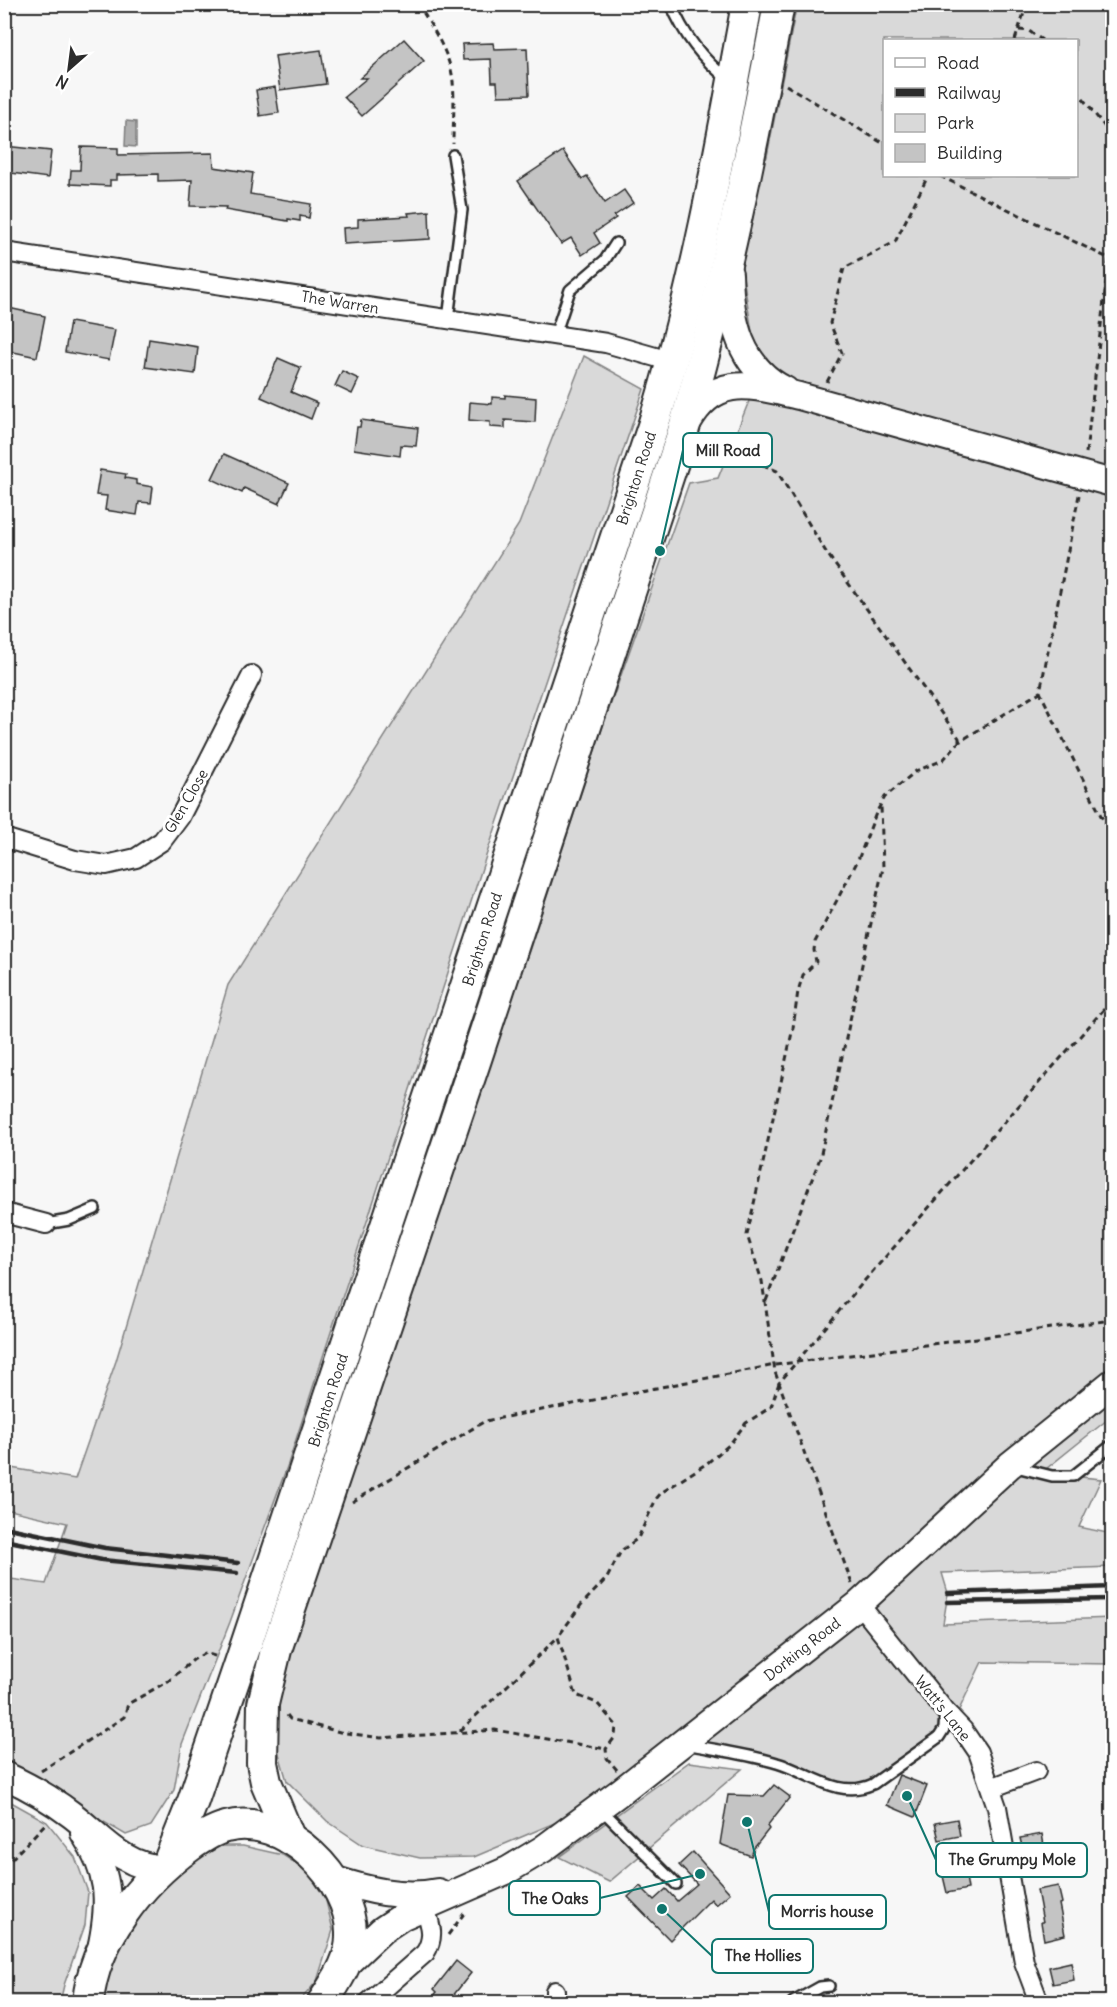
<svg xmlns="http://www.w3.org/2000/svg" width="1117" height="2007" font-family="Delius,sans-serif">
<rect width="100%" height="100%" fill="#f7f7f7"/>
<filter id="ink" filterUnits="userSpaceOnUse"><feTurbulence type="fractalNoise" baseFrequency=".0167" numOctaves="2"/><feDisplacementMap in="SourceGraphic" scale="12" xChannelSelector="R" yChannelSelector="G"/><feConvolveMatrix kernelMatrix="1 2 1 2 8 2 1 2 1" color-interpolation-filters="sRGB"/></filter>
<g filter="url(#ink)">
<!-- green -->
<g fill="#d9d9d9" stroke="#828282" stroke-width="1.5" fill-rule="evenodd">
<path d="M790,5H1112V1366L1017,1459L1112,1383V1416L1041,1473L1101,1479L1079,1527L1112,1534V1567L942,1573L948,1593L943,1624L1112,1618V1664L982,1662L958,1712L868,1614L945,1711L944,1729L873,1784L851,1790L778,1763L683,1744L564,1819L474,1857L420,1858L363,1845L327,1821L287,1781L275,1740L277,1670L529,951L603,726L689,483L718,478L751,396L779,387L753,338L741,264ZM884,40H1076V176H884Z"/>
<path d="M584,356L644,389L485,859L288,1464L230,1622L182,1744L174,1790L151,1826L126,1835L5,1764L4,1578L46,1584L67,1523L5,1509V1467L75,1479L116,1361L228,985L519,524Z"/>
<path d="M689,1762L742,1769L609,1882L559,1857Z"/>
<path d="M4,1798L47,1822L75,1857L88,1892L85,1925L64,1985L60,2002H5Z"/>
<path d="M210,1846H243L283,1855L321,1880L333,1930L317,1981L299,2002H103L105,1977L123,1935L165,1880Z"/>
</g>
<!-- water -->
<path fill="#b0b0b0" stroke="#7b7b7b" stroke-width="1.5" d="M126,121L136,122V147L125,146Z"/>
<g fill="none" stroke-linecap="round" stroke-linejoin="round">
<!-- stream -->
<path stroke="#7b7b7b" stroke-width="5" d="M765,157L795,4"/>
</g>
<!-- building -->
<g fill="#c4c4c4" stroke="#2b2b2b" stroke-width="1.5">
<path d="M404,39L424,61L362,116L344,97L367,78H360Z"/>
<path d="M493,43L494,49L527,48L529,95L498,96L497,82H492L491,59L463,60L462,44Z"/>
<path d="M321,50L326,84L280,90L275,56Z"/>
<path d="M275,87L279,113L260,116L256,90Z"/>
<path d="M4,146L51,151L48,178L4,172Z"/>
<path d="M81,147L118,148V155L213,153L214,167L253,173L250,194L311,204L309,218L300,216V221L288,219V221L225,210L226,207L190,206L192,180L158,181V174L117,175V180H110V186L70,184L71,170H80Z"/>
<path d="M563,151L582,179L587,176L605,203L624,190L633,203L614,216L616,218L594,233L600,243L582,255L571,238L561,244L518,181Z"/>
<path d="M429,211L430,239L344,244L343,228L358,227V219L409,216L408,213Z"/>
<path d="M4,307L45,316L37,357L4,350Z"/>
<path d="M70,322L115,330L109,360L65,352Z"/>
<path d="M149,339L198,347L195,374L145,367Z"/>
<path d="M278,358L301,368L291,392L317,403L311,419L261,397Z"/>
<path d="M342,371L359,379L352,394L335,386Z"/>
<path d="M505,395L536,398L535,422L505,420V428L490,427V422L469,420L470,402L492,404V397L505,398Z"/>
<path d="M361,420L418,428L416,446L401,445L400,456L354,449L357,427H360Z"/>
<path d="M224,454L289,483L279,504L244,488L242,493L212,479Z"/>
<path d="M100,470L126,474L125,478L136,480V484L153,487L151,503L139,502L137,515L105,510L107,496L96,495Z"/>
<path d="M899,1775L927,1786L915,1817L887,1805Z"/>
<path d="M774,1785L790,1797L767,1826L769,1829L754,1848L751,1856L720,1844L728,1795L764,1796Z"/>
<path d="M957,1819L960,1836L939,1840L935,1823Z"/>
<path d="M1042,1834L1045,1851L1024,1855L1020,1838Z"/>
<path d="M693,1852L730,1893L716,1905L711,1899L670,1940L628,1897L640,1886L654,1900L666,1889L677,1901L697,1884L679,1865Z"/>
<path d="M965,1871L968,1889L947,1893L943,1876Z"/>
<path d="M1058,1886L1062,1903L1059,1904L1065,1935L1044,1940L1041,1922H1043L1037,1890Z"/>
<path d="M456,1961L471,1973L448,2002H428L437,1992L434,1989Z"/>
<path d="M1071,1962L1074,1980L1053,1984L1049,1967Z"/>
</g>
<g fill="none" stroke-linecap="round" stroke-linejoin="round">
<defs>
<g id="service">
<path d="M671,4C683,34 703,60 729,80"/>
<path d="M448,319L462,210L453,155"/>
<path d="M555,335L570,290L605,260L616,243"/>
<path d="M46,1224L69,1220L95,1209"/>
<path d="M1016,1467L1052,1476H1073L1112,1445"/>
<path d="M686,1744C716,1750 748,1754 777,1763C809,1772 838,1800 873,1784L939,1737L944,1729L945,1713"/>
<path d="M601,1809L676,1884"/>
<path d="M793,2002L820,1987L829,1986"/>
</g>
<g id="minor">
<path d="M4,252L606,343L673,362"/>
<path d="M4,838L75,860L106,865L136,858L162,841L180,817L252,675"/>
<path d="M4,1213L46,1224"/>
<path d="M859,1604L945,1711L963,1730L978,1752L997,1807L1024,1962L1039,2002"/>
<path d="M991,1788L1036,1771"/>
<path d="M555,1991V2002"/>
<path d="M369,2002L425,1953C436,1936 430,1923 424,1905"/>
</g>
<g id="secondary">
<path d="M729,274C730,320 740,368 785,390"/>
<path d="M688,422C716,372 753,386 799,396L1112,483"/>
<path d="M4,1775C28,1786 51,1799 72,1815C100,1836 124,1868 162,1868"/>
<path d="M84,1833C109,1872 111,1899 102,1944"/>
<path d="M333,1879C367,1890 402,1899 438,1892"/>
<path d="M347,1963L382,1930L403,1916L508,1870L543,1849L620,1792L859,1604L1010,1465L1112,1383"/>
</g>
<g id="trunk">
<path d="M290,1839L266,1782L262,1763L263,1704L276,1650L475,1062L682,435C723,294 752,149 779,4"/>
<path d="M169,1861L193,1801L240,1663L653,426C696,288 721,146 747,4"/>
<path d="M88,2002C94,1940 140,1882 190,1846C200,1839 213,1830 226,1827C284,1811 353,1880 351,1936C351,1962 336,1981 323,2002"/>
</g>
</defs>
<!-- service casing -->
<use href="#service" stroke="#2b2b2b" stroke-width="14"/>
<!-- minor casing -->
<use href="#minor" stroke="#2b2b2b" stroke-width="22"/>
<!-- secondary casing -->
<use href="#secondary" stroke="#2b2b2b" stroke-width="30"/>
<!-- trunk casing -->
<use href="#trunk" stroke="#2b2b2b" stroke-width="34"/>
<!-- path -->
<g stroke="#2b2b2b" stroke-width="3" stroke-dasharray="6 4.5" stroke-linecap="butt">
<path d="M418,4C432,27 451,55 453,82C455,102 453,124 453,144"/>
<path d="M1019,30L1029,31L1042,40"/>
<path d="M1015,40L1027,4"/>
<path d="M786,85L884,144"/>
<path d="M1076,90L1112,136"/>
<path d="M940,176L1112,260"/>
<path d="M827,382L842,353L830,323L844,268L895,242L928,176"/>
<path d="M704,442L731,451L777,471L826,552L959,738V742"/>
<path d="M1086,453L1112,232"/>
<path d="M1079,495L1040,692L1112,838"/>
<path d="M766,1301L820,1158L883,868L881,805"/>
<path d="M352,1502L485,1421L775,1365L1112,1320"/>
<path d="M852,1584L779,1383L865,1280L1112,1000"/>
<path d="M287,1715L290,1719L340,1732L381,1738L495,1730L606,1749"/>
<path d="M460,1731L558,1637"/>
<path d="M617,1770L607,1758L606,1749L615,1737L616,1725L597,1703L576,1695L558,1637L581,1605L607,1578L621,1551L638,1538L656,1499L661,1493L706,1464L729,1445L746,1423L771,1407L779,1383L775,1372L762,1281L747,1235L793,1028L798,991L803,975L816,962L814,950L815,942L858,860L876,813L885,797L916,771L943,760L959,742L1040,692"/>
<path d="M41,1771L124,1717L128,1704L170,1680L193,1660L205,1653L218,1657"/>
<path d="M4,1867L47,1822"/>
<path d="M448,1935L466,1911"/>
</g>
<!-- service -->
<use href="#service" stroke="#fff" stroke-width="9"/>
<!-- minor -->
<use href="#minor" stroke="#fff" stroke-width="18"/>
<!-- secondary -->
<use href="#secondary" stroke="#fff" stroke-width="26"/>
<!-- trunk -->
<use href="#trunk" stroke="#fff" stroke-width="30"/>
<!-- rail -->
<g stroke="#2b2b2b" stroke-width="4.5">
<path d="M4,1527L105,1548L238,1563"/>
<path d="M4,1540L102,1560L237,1573"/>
<path d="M948,1593L1112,1587"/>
<path d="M947,1602L1112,1599"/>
</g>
</g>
</g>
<g text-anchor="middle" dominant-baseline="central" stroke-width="6" stroke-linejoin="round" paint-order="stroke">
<!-- street labels -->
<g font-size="15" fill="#2b2b2b" stroke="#fff">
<text transform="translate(340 302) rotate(9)">The Warren</text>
<text transform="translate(636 478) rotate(-72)">Brighton Road</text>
<text transform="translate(186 801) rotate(-60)">Glen Close</text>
<text transform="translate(482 939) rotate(-72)">Brighton Road</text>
<text transform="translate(328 1400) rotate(-72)">Brighton Road</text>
<text transform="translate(802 1649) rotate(-38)">Dorking Road</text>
<text transform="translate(943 1708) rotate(51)">Watt's Lane</text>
</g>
</g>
<!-- callouts -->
<path fill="none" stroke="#0f766e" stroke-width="2" d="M660 551L683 450M907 1796L936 1860M700 1874L600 1898M747 1822L769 1912M662 1909L712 1956"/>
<g fill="#0f766e" stroke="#fff" stroke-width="2">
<circle cx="660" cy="551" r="6"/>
<circle cx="907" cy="1796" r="6"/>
<circle cx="700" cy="1874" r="6"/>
<circle cx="747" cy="1822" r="6"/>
<circle cx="662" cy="1909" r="6"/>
</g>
<g fill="#fff" stroke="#0f766e" stroke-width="2">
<rect x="683" y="433" width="89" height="34" rx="6"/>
<rect x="936" y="1843" width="151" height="34" rx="6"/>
<rect x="509" y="1881" width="91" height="34" rx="6"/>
<rect x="769" y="1895" width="117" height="34" rx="6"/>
<rect x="712" y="1939" width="101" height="34" rx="6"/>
</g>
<g font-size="16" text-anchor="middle" font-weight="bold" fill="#2b2b2b">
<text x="728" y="456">Mill Road</text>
<text x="1012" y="1865">The Grumpy Mole</text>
<text x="555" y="1904">The Oaks</text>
<text x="827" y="1917">Morris house</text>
<text x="763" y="1961">The Hollies</text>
</g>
<!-- margin -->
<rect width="1117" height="2007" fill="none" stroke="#fff" stroke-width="24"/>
<rect x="12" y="12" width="1093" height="1983" fill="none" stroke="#2b2b2b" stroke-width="2" filter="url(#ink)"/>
<!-- legend -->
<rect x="883" y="39" width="195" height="138" fill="#ffffff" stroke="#aaaaaa" stroke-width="1.5"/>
<rect x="895" y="58" width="30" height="9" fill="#ffffff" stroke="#aaaaaa" stroke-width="1.5"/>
<text x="937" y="69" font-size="18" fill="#2b2b2b">Road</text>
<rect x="895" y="88" width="30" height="9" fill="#2b2b2b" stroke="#aaaaaa" stroke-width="1.5"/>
<text x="937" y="99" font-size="18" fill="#2b2b2b">Railway</text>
<rect x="895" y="114" width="30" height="18" fill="#d9d9d9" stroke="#aaaaaa" stroke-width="1.5"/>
<text x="937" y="129" font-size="18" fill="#2b2b2b">Park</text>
<rect x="895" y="144" width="30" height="18" fill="#c4c4c4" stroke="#aaaaaa" stroke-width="1.5"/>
<text x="937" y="159" font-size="18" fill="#2b2b2b">Building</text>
<!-- north arrow -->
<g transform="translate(69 69) rotate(208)" stroke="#ffffff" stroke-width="4.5" paint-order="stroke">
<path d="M0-4.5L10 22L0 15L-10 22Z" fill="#2b2b2b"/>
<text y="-9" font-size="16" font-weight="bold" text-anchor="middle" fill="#2b2b2b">N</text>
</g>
</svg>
